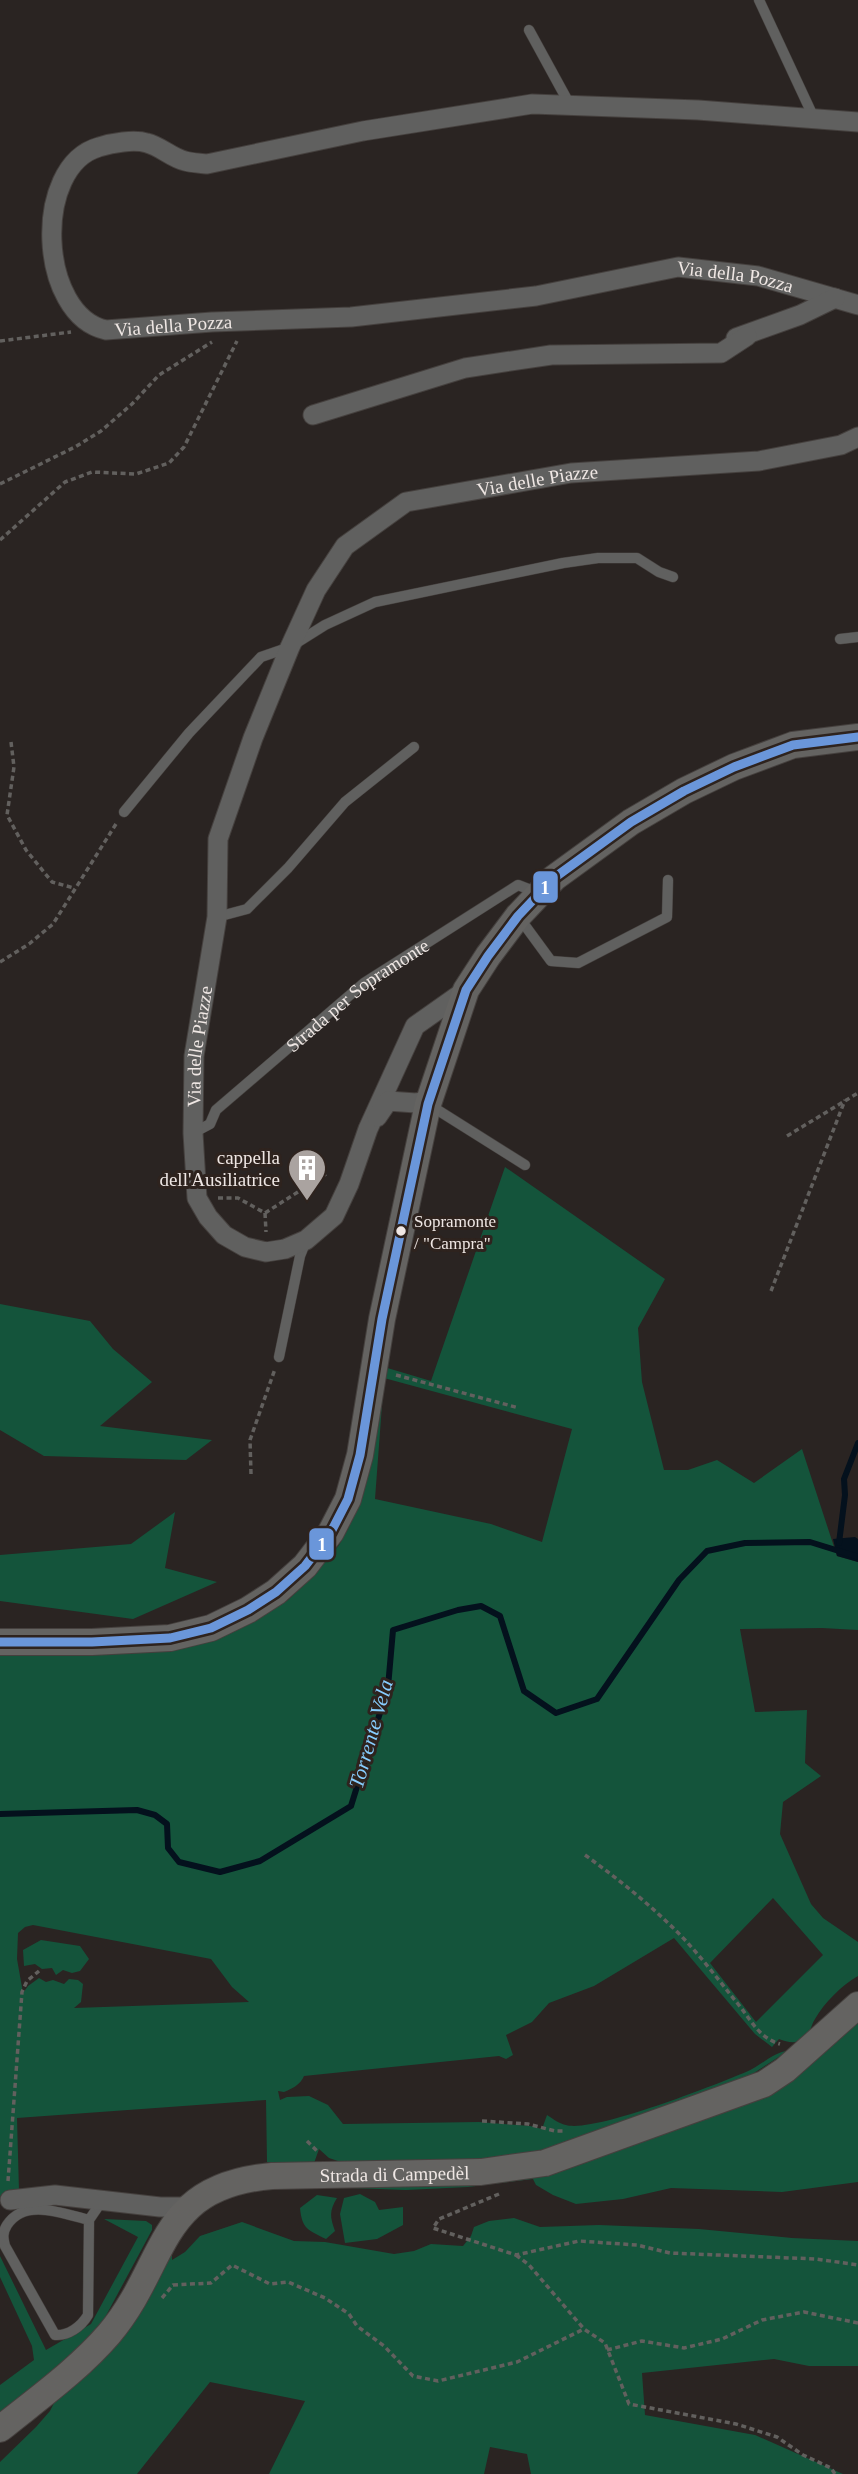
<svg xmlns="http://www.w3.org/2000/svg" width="858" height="2474" font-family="Georgia,serif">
<rect width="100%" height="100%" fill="#2a2422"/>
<!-- green -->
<g fill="#14543b" fill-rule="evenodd">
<path d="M505,1167L665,1279L638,1328L642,1382L664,1470H688L717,1460L754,1483L802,1449L837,1556L858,1562V1630L822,1628L740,1629L755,1712L807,1710L805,1763L821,1776L783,1802L780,1834L811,1904L823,1918L858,1942V1976C842,1985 824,2003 815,2019C812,2023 811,2030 808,2034C801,2045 789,2043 779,2039L772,2047L755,2034L674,1938L594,1986L549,2003L532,2022L506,2035L513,2055L506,2059L499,2056L304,2076C301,2084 292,2089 284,2092L278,2091L280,2100L287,2097L309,2096L328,2105L343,2124L479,2122L530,2126L542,2129L547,2115C553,2119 560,2124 566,2125C594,2133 715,2085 746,2072C759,2067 775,2051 788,2051L743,2080L546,2151L499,2159L344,2163L329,2158L319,2149L313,2166L267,2162L266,2100L17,2118L19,2191L0,2196V1653L206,1643L249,1624L288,1600L312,1577L339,1545L348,1529L354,1513L384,1367L431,1381ZM384,1378L572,1429L542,1542L491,1524L375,1499ZM773,1898L823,1955L756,2022L710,1963ZM33,1925L211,1959L232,1987L249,2002L74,2008L81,2002L83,1984L78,1980L69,1979L64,1984L53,1980L46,1982L39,1978L28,1986L23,1993L17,1959L18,1933L25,1927Z"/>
<path d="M0,1304L90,1321L113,1349L152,1382L100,1426L212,1440L186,1460L44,1456L0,1430Z"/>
<path d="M175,1512L165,1568L217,1582L133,1619L0,1601V1555L131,1544Z"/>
<path d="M41,1940L80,1946L89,1959L80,1971L72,1973L63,1970L56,1975L52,1968L42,1969L35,1964L24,1966L23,1950Z"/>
<path d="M858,2020V2182L782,2192L671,2188L623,2199L576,2204L553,2195L536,2185L533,2179L468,2187L406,2190L297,2186L604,2154Z"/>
<path d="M360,2194L375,2202L379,2210L403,2207V2225L377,2239L345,2243L340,2214L344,2198Z"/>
<path d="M317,2195L337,2198C329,2211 330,2217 335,2231L326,2239C308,2230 302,2229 300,2208Z"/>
<path d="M514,2218L540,2227L599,2225L699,2229L792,2238L858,2241V2366H809L774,2359L642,2373L645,2415L755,2435L843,2474H531L527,2454L490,2447L484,2474H269L305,2401L210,2382L137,2474H0V2462L36,2427L50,2411L58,2395L107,2356L117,2345L129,2329L172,2254V2260L185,2252L200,2236L242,2222L294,2241L325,2242L394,2254L414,2251L431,2244L463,2246L471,2236L474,2227L489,2221Z"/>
<path d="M104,2219L146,2221L152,2225V2230L102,2323L68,2358L0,2416V2385L34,2360L32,2346L0,2277V2256L46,2350L91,2324L138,2237Z"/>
</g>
<!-- water -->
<path fill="#04111d" d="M855,1537L858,1539V1562L837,1556L833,1539Z"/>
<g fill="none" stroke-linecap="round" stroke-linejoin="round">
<!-- stream -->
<g stroke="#04111d" stroke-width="6">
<path d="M839,1543L845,1495L844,1479L858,1443"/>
<path d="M0,1814L137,1810L155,1815L167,1824L168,1848L179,1862L220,1872L260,1861L351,1806L388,1687L393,1630L458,1610L481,1606L500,1616L524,1691L556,1713L597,1699L679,1580L707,1551L745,1543L810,1542L858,1557"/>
</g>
<defs>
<g id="lane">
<path d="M759,0L814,118"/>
<path d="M529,30L570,105"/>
<path d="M840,639L858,637"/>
<path d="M124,812L189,733L261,657L290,647L325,625L375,602L563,563L598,558H637L659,572L673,577"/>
<path d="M518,916L551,961L578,963L667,917L668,880"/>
<path d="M217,917L247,909L288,868L345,802L414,747"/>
<path d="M428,1104L525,1165"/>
<path id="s1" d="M193,1133L210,1124L216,1110L364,983L518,885L536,892"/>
<path d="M279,1357L300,1256L306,1241"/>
<path d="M89,2220C64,2214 25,2197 7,2225C2,2233 3,2238 5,2246L55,2335C68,2336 81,2327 88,2315L89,2220L102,2201"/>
</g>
<g id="street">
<path id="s2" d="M858,122L698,110L532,104L363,131L207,164C200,163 192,163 185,161C172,158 160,146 147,143C134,139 112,143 99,147C32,166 38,315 106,330L212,322L351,317L536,296L678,267L758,276L858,305"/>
<path d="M736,338L800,315L835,298"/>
<path d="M313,415L465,368L551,355L721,353L747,336"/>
<path id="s3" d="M466,990L415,1026L368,1129L349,1184L334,1216L306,1240L285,1249L266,1252L245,1247L224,1235L208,1217L197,1198L193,1133L194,1056L217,917L218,839L253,738L290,647L316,590L345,546L406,502L571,473L759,461L841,445L858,437"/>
<path d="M377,1117L388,1101L416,1103L429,1101"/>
<path d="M10,2200L55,2195L160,2207H188"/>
</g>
<g id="secondary">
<path d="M0,1642H92L170,1638L211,1628L248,1610L276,1592L305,1566L331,1532L348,1499L360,1455L382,1319L428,1104L466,990L488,956L518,916L554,878L631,822L684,791L734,767L793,745L858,737"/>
<path id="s4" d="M0,2429C37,2399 78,2370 109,2334C169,2263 155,2186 272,2176L481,2172L545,2163L764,2084L785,2070L858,2005"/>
</g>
</defs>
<!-- lane casing -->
<use href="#lane" stroke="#45403e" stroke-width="11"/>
<!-- street casing -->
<use href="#street" stroke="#45403e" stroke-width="21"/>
<!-- secondary casing -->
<use href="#secondary" stroke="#45403e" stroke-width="28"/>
<!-- path -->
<g stroke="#62605e" stroke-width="3.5" stroke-dasharray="5 3.5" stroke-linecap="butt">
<path d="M0,341L71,332"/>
<path d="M0,484L75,447L101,431L132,404L159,375L212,342"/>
<path d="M0,540L65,482L92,472L136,474L169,463L184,447L237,341"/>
<path d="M11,742L14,767L7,815L26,850L52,882L74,888"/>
<path d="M0,962L29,944L53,924L116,824"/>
<path d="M787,1136L858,1093"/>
<path d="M218,1198H238L265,1213L326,1174"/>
<path d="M265,1213L266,1232"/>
<path d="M771,1291L845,1100"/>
<path d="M396,1375L519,1408"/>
<path d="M251,1474L250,1440L275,1369"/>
<path d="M585,1855C614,1876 642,1898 668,1923C694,1947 716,1977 738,2004C751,2020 759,2038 780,2044"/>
<path d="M482,2121L528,2124L555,2131H563"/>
<path d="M307,2141L318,2152"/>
<path d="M8,2181L22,1992L27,1981L39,1971"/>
<path d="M499,2194L439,2219L433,2228L516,2255L579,2241L637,2245L670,2253L816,2259L858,2265"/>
<path d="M516,2255L529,2265L584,2329L605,2343L629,2404L736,2424L777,2437L803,2455L831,2468L835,2474"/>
<path d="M162,2298L173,2285L211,2283L232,2265L270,2284L288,2282L325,2298L349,2314L357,2326L384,2346L413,2376L438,2381L517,2362L584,2329"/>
<path d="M607,2350L642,2341L684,2348L722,2339L762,2320L804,2312L858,2323"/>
</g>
<!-- lane -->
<use href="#lane" stroke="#60605f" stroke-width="10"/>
<!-- street -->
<use href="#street" stroke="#60605f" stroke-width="19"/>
<!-- secondary -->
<use href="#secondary" stroke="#646361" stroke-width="26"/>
<defs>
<path id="bus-1" d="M0,1642H92L170,1638L211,1628L248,1610L276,1592L305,1566L331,1532L348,1499L360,1455L382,1319L428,1104L466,990L488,956L518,916L554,878L631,822L684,791L734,767L793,745L858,737"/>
</defs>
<!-- bus-1 casing -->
<use href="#bus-1" stroke="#2e231e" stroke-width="14"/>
<!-- bus-1 -->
<use href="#bus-1" stroke="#6a96da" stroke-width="9"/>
</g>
<!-- icons -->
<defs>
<symbol id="building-pin" viewBox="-11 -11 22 30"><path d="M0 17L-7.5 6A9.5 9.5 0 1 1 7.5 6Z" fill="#aaa3a0" stroke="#2e231e"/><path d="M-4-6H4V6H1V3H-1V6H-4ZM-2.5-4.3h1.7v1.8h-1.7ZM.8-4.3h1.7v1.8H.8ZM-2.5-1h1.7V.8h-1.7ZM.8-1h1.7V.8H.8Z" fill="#fff"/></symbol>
</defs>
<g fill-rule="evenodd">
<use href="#building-pin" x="285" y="1146" width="44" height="60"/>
</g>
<!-- markers -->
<circle fill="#efe7e4" stroke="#2e231e" stroke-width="2.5" cx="401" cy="1231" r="6"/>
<g text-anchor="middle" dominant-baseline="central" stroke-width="6" stroke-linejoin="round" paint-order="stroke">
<!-- bus labels -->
<g font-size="17" fill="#efe7e4" stroke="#2e231e" text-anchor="start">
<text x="414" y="1221">Sopramonte<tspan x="414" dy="22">/ "Campra"</tspan></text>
</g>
<!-- street labels -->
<g font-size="19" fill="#efe7e4" stroke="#2e231e">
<text stroke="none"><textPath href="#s2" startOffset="1629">Via della Pozza</textPath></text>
<text stroke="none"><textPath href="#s2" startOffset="1062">Via della Pozza</textPath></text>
<text stroke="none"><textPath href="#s3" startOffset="1330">Via delle Piazze</textPath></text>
<text stroke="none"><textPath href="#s1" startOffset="217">Strada per Sopramonte</textPath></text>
<text stroke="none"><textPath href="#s3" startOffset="592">Via delle Piazze</textPath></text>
<text stroke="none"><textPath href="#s4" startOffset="508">Strada di Campedèl</textPath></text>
</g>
<!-- poi labels -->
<g font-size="19" fill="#efe7e4" stroke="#2e231e" text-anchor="end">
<text x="280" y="1157">cappella<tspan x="280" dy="22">dell'Ausiliatrice</tspan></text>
</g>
<!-- water labels -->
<g font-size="21" font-style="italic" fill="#87cdfe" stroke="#2e231e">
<text transform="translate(371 1734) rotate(-74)">Torrente Vela</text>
</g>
</g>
<g stroke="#2e231e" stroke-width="2.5">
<rect x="532" y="870" width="27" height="34" rx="7" fill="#6a96da"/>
<rect x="308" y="1527" width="27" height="34" rx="7" fill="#6a96da"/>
</g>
<g font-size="19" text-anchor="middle" font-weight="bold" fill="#fff">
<text x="545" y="894">1</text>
<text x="322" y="1551">1</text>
</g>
</svg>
